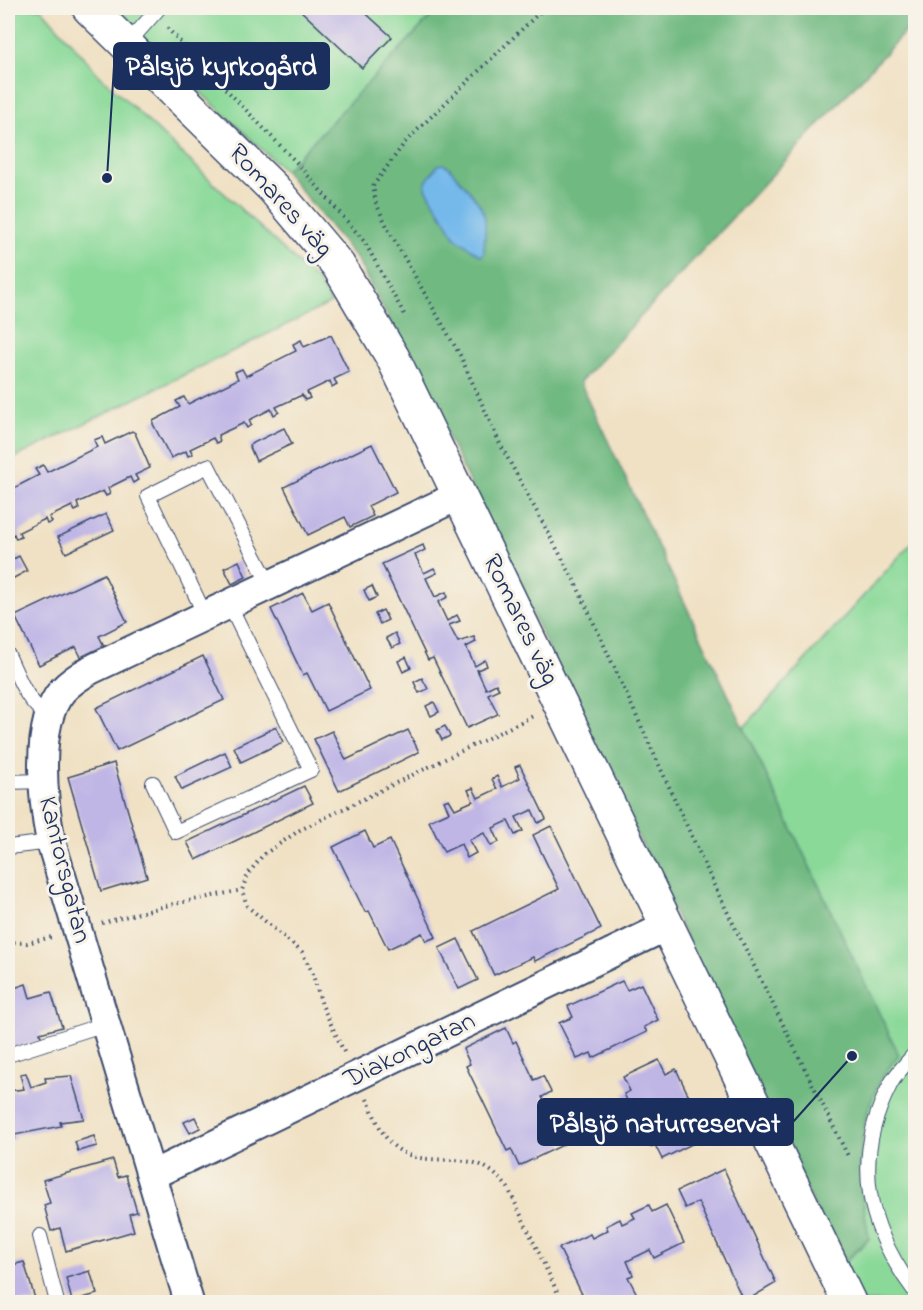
<svg xmlns="http://www.w3.org/2000/svg" width="923" height="1310" font-family="'Indie Flower',sans-serif">
<rect width="100%" height="100%" fill="#f7f3e8"/>
<filter id="ink" filterUnits="userSpaceOnUse"><feTurbulence type="fractalNoise" baseFrequency=".0167" numOctaves="2"/><feDisplacementMap in="SourceGraphic" scale="12" xChannelSelector="R" yChannelSelector="G"/><feConvolveMatrix kernelMatrix="1 2 1 2 8 2 1 2 1" color-interpolation-filters="sRGB"/></filter>
<filter id="wash" filterUnits="userSpaceOnUse"><feTurbulence type="fractalNoise" baseFrequency=".008" numOctaves="4" result="noise"/><feDisplacementMap in="SourceGraphic" scale="24" xChannelSelector="R" yChannelSelector="G"/><feGaussianBlur stdDeviation="1.35" result="paint"/><feColorMatrix in="noise" values="0 0 0 0 0 0 0 0 0 0 0 0 0 0 0 0 0 1.4 0 .05"/><feComposite in="paint" operator="in"/></filter>
<g filter="url(#wash)">
<rect width="100%" height="100%" fill="#f0e1c4"/>
<!-- green -->
<g fill="#8ad999" stroke="#52847c" stroke-width="1.5">
<path d="M8,8H41L98,74L317,281L331,303L8,461Z"/>
<path d="M110,8H439L285,171Z"/>
<path d="M915,539V1302H862L842,1265L869,1239L670,809Z"/>
</g>
<!-- forest -->
<path fill="#6fb981" stroke="#457470" stroke-width="1.5" d="M439,8H915V21L580,382L899,1055C851,1111 857,1171 869,1238L842,1265L416,370L356,258L285,171Z"/>
<!-- water -->
<path fill="#75b9eb" stroke="#4874a4" stroke-width="1.5" d="M443,164L449,167C458,179 480,200 484,214C487,226 484,240 484,253L481,256L455,237L426,188V182L438,165Z"/>
<g id="blocks">
<!-- building -->
<g fill="#bfb6e6">
<path d="M298,8H360L392,37L362,68Z"/>
<path d="M331,335L349,372L334,379L337,384L332,387L330,381L307,392L310,398L305,400L302,395L276,407L279,412L274,415L271,409L249,420L251,425L247,428L244,423L218,435L220,441L216,443L213,438L190,449L193,454L188,456L186,451L171,458L153,424V421L180,407L176,401L184,397L188,404L238,379L235,372L242,369L246,376L296,351L293,344L301,340L304,347Z"/>
<path d="M284,428L292,444L256,461L249,445Z"/>
<path d="M132,431L135,433L150,468L135,475L138,480L133,483L130,477L108,488L110,494L106,496L103,491L77,503L79,509L75,511L72,506L49,517L52,522L47,524L45,519L19,532L21,537L16,539L14,534L8,537V491L39,475L35,469L43,465L47,472L97,447L94,440L102,437L105,444Z"/>
<path d="M372,444L396,492L368,506L373,516L350,527L345,517L308,535L284,487Z"/>
<path d="M106,514L114,530L66,553L58,537Z"/>
<path d="M423,545L425,550L415,555L424,573L434,568L437,573L426,578L435,597L446,592L448,597L438,602L447,621L457,615L460,621L449,625L458,642L474,637L476,642L466,647L475,666L485,660L487,666L477,670L486,689L496,684L499,689L488,694L498,714L467,728L433,658L428,660L382,564Z"/>
<path d="M19,556L27,571L10,580L8,562Z"/>
<path d="M239,561L246,577L232,584L224,568Z"/>
<path d="M104,574L127,622L99,636L104,646L81,657L76,647L39,665L15,616Z"/>
<path d="M372,586L377,597L369,601L364,590Z"/>
<path d="M303,593L312,610L328,602L370,690L326,711L307,673L303,675L271,609Z"/>
<path d="M383,610L388,620L380,624L375,614Z"/>
<path d="M395,633L400,644L392,648L386,638Z"/>
<path d="M203,656L224,700L117,751L96,708Z"/>
<path d="M406,657L411,668L403,672L398,661Z"/>
<path d="M422,678L428,689L419,693L414,682Z"/>
<path d="M434,702L439,712L431,716L426,706Z"/>
<path d="M445,726L450,736L442,740L437,730Z"/>
<path d="M276,727L283,742L241,762L234,747Z"/>
<path d="M408,730L419,752L339,791L314,739L332,731L346,760Z"/>
<path d="M225,752L232,767L182,790L175,776Z"/>
<path d="M114,763L147,877L101,891L68,777Z"/>
<path d="M520,765L546,819L538,823L532,810L516,817L523,831L515,835L508,821L493,828L499,842L491,846L484,833L469,840L476,853L467,858L461,844L444,852L429,821L449,812L444,801L449,799L455,809L473,801L468,790L473,788L478,798L497,789L492,779L497,776L502,787L520,778L515,767Z"/>
<path d="M304,786L313,803L196,860L187,842Z"/>
<path d="M8,789H10L11,808L8,809Z"/>
<path d="M551,826L601,929L535,961L533,957L494,975L473,931L559,889L533,835Z"/>
<path d="M365,831L373,848L390,840L436,937L426,941L422,933L388,949L369,911L365,912L333,847Z"/>
<path d="M458,939L478,980L459,989L439,948Z"/>
<path d="M622,981L627,990L641,984L658,1020L644,1027L647,1032L593,1058L591,1053L577,1059L559,1023L573,1017L568,1006Z"/>
<path d="M26,984L30,998L51,992L62,1027L40,1033L42,1040L8,1050V990Z"/>
<path d="M506,1028L513,1043L516,1041L534,1080L543,1076L551,1092L542,1097L563,1145L519,1166L511,1149L507,1151L466,1066L470,1064L463,1049Z"/>
<path d="M659,1060L666,1074L676,1069L701,1122L691,1127L698,1141L662,1159L655,1145L650,1147L624,1094L630,1091L623,1077Z"/>
<path d="M26,1073L31,1087L46,1082L45,1078L71,1076L84,1119L60,1122L61,1126L14,1135L15,1139L8,1141V1091L24,1089L20,1074Z"/>
<path d="M195,1117L200,1128L190,1133L184,1122Z"/>
<path d="M94,1136L97,1146L78,1151L75,1142Z"/>
<path d="M113,1160L118,1177L126,1175L137,1212L129,1214L134,1231L66,1251L60,1228L51,1231L44,1205L50,1203L43,1180Z"/>
<path d="M724,1169L776,1283L744,1302L698,1202L685,1208L677,1191Z"/>
<path d="M649,1205L652,1212L666,1205L684,1243L654,1258L650,1250L627,1261L633,1275L628,1277L641,1302H586L559,1248L590,1234L592,1238L608,1230L606,1226L620,1219L622,1224L635,1218L632,1213Z"/>
<path d="M24,1262L36,1302H8V1266Z"/>
<path d="M90,1271L97,1294L72,1301L66,1278Z"/>
</g>
</g>
</g>
<g filter="url(#ink)">
<use href="#blocks" fill-opacity="0" stroke="#3b4a6d" stroke-width="1.5"/>
<g fill="none" stroke-linecap="round" stroke-linejoin="round">
<defs>
<g id="service">
<path d="M127,44L159,8"/>
<path d="M205,615L148,496L208,466L269,584"/>
<path d="M8,655C19,678 27,705 51,717"/>
<path d="M8,782L42,781"/>
<path d="M153,783L176,832L311,770L229,604"/>
<path d="M8,847L51,842"/>
<path d="M916,1052C907,1063 896,1073 890,1085C851,1161 867,1228 916,1293"/>
<path d="M8,1055L105,1024"/>
<path d="M40,1236L57,1302"/>
</g>
<g id="minor">
<path d="M152,1175L667,926"/>
<path d="M189,1302L51,842C43,803 34,724 62,691C71,681 81,675 92,669L460,495"/>
</g>
<path id="tertiary" d="M89,8L273,188L338,265L393,358L849,1302"/>
</defs>
<!-- service casing -->
<use href="#service" stroke="#3b4a6d" stroke-width="16"/>
<!-- minor casing -->
<use href="#minor" stroke="#3b4a6d" stroke-width="32"/>
<!-- tertiary casing -->
<use href="#tertiary" stroke="#3b4a6d" stroke-width="36"/>
<!-- path -->
<g stroke="#3b4a6d" stroke-width="4" stroke-dasharray="1.5 4.5" stroke-linecap="butt">
<path d="M544,8L406,141L373,186L376,203L389,231L460,355L500,444L575,582L715,887L849,1158"/>
<path d="M167,28L297,163L364,241L404,314"/>
<path d="M102,923L169,905L242,890"/>
<path d="M8,942L27,943L52,937"/>
<path d="M344,1052L322,1005L312,972L302,952L247,906L242,890L248,874L263,855L300,830L535,715"/>
<path d="M367,1099C373,1112 379,1129 388,1140C411,1168 445,1155 475,1163C489,1167 499,1177 508,1188L562,1302"/>
</g>
<!-- service -->
<use href="#service" stroke="#fff" stroke-width="14"/>
<!-- minor -->
<use href="#minor" stroke="#fff" stroke-width="28"/>
<!-- tertiary -->
<use href="#tertiary" stroke="#fff" stroke-width="33"/>
</g>
</g>
<g text-anchor="middle" dominant-baseline="central" stroke-width="6" stroke-linejoin="round" paint-order="stroke">
<!-- street labels -->
<g font-size="27" fill="#1b2f5e" stroke="#f7f3e8">
<text transform="translate(280 201) rotate(48)">Romares väg</text>
<text transform="translate(520 620) rotate(64)">Romares väg</text>
<text transform="translate(64 870) rotate(76)">Kantorsgatan</text>
<text transform="translate(410 1051) rotate(-26)">Diakongatan</text>
</g>
</g>
<!-- callouts -->
<path fill="none" stroke="#1b2f5e" stroke-width="2" d="M107 178L114 66M852 1056L793 1122"/>
<g fill="#1b2f5e" stroke="#f7f3e8" stroke-width="2">
<circle cx="107" cy="178" r="6"/>
<circle cx="852" cy="1056" r="6"/>
</g>
<g fill="#1b2f5e" stroke="#1b2f5e" stroke-width="2">
<rect x="114" y="43" width="215" height="46" rx="6"/>
<rect x="538" y="1099" width="255" height="46" rx="6"/>
</g>
<g font-size="28" text-anchor="middle" font-weight="bold" fill="#fff">
<text x="221" y="75">Pålsjö kyrkogård</text>
<text x="665" y="1132">Pålsjö naturreservat</text>
</g>
<!-- margin -->
<rect width="923" height="1310" fill="none" stroke="#f7f3e8" stroke-width="30"/>
</svg>
